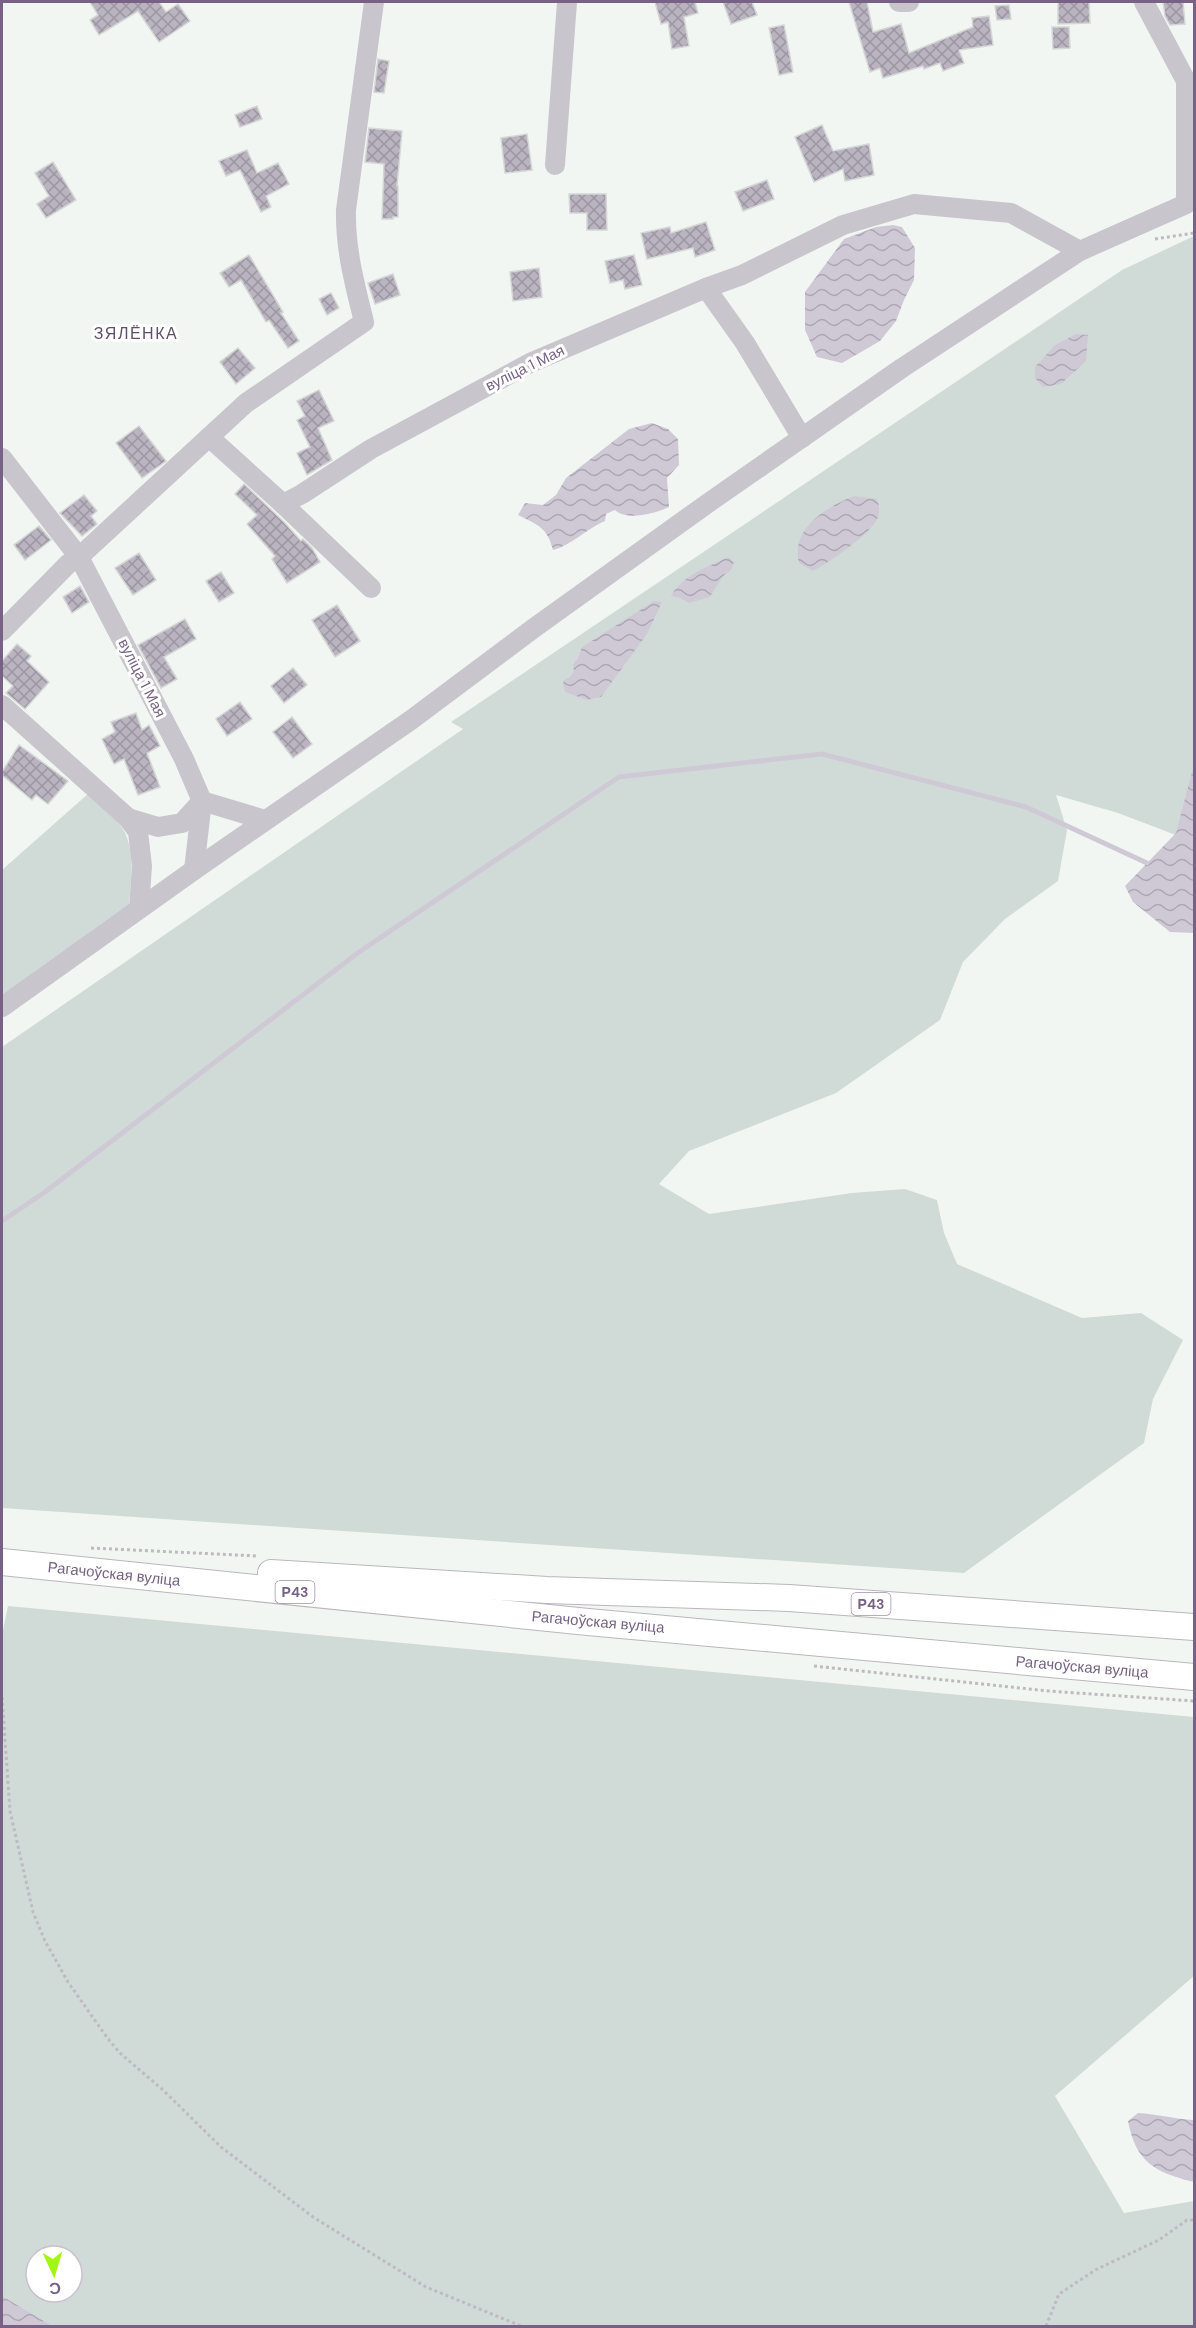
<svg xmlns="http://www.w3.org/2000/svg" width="1196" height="2328" font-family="'DM Sans',sans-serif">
<defs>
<pattern id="water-waves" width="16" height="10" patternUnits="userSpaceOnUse" patternTransform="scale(1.5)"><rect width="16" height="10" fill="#cfc9d6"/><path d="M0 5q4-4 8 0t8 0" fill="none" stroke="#ada7b3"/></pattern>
<pattern id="building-cross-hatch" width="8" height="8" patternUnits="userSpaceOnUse" patternTransform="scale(1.5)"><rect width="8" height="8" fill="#bab4c0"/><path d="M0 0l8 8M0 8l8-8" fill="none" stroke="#9c96a2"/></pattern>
</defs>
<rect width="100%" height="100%" fill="#f2f6f2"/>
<!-- green -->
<g fill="#d0dbd8" fill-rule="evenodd">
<path d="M1194,236V842L1118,813L1056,795L1067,830L1058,881L1005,919L963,962L940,1020L836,1093L689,1151L659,1184L709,1214L852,1193L905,1189L937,1200L944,1233L957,1264L1082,1318L1141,1313L1183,1340L1153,1399L1144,1443L964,1573L2,1508V1047L463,729L451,722L1122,270Z"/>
<path d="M89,793C99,803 111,812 119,823C137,846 131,879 129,906L2,996V870Z"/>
<path d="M8,1606L1194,1717V1976L1055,2096L1124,2213L1194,2201V2326H2V1635ZM36,2256H72V2292H36Z"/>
</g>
<!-- water -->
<g fill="url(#water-waves)">
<path d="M893,225L902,227L915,248L914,280L904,300L896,321L880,341L842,363L817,357L805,330V292L844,239L876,227Z"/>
<path d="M1076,334L1088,335L1086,361L1061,384L1043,387L1035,378V367L1055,345Z"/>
<path d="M652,423L668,429L678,439L679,465L667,478L669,507C654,514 627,521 615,510L606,514L605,521C586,529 572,545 553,550C547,527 538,525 518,515L525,503L543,505L556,495L566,478L629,429Z"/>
<path d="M854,496L877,499C879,505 880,511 878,517C872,534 829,562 813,571L799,563C790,529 826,507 854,496Z"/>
<path d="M728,557L734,562L731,570L723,576L710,597L689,603L680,598L671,596C684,574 706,568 728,557Z"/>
<path d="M654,601L662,602L647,634L601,697L587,700L565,692L563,684L564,680L570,677L574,671L573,665L578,658L582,647Z"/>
<path d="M1194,764V933L1170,932L1133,902L1125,886L1176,833Z"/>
<path d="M1138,2113C1157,2114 1175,2119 1194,2120V2182C1155,2172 1136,2163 1128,2121Z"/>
<path d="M2,2296L52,2326H2Z"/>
</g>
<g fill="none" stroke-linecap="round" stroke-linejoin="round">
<!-- stream -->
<path stroke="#cfc9d6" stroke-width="5" d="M2,1221L45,1192L359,952L619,777L822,754L1026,807L1147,863"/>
</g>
<!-- building -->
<g fill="url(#building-cross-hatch)" stroke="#d4d7d5" stroke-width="1.5">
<path d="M90,2H159L166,12L178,4L190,21L159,42L138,11L99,35L90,20L98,15Z"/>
<path d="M655,2H695L698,13L684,17L689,46L672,49L668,22L661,24Z"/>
<path d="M723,2H752L757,15L731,24Z"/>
<path d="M849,2H867L873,32L901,24L909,53L973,27L972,18L989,16L993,45L959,50L964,63L943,71L940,63L924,69L923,66L883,78L880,68L870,72Z"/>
<path d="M1058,2H1089L1090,23L1058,24Z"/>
<path d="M1163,2H1183L1185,24L1170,25L1165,16Z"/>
<path d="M1009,5L1011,19L997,20L995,6Z"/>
<path d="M784,25L793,72L779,75L769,28Z"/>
<path d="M1052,27H1069L1070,48L1053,49Z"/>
<path d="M378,59L389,61L384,93L374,92Z"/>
<path d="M257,106L262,119L240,127L235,115Z"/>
<path d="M822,125L833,151L869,144L874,175L845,181L843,169L814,182L795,137Z"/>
<path d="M369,128L402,131L397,186H398V217H393V219H382L384,164L365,162Z"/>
<path d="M527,134L532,170L505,173L501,138Z"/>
<path d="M247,150L257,173L278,163L289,184L266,196L271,207L261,212L240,170L226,176L219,161Z"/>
<path d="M53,162L76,200L46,218L37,204L49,196L35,173Z"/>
<path d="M767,180L774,199L743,211L735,192Z"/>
<path d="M569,194H606L607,230H587V213H570Z"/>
<path d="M706,222L715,250L695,257L693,248L647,259L641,233L670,227L671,233Z"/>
<path d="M249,255L283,312L281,313L299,341L288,348L269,320L266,322L241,280L229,287L220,273Z"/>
<path d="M634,255L642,285L625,289L623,280L610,283L605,261Z"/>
<path d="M539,268L542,297L513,301L510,272Z"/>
<path d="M393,274L400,295L375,304L368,283Z"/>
<path d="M331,293L339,308L327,315L319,299Z"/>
<path d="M238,348L255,368L236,384L220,362Z"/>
<path d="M319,390L334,421L318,428L332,460L307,475L297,453L310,447L297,420L305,416L297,401Z"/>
<path d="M139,426L166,461L142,478L116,443Z"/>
<path d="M244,484L284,522L301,541L303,539L312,548L320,562L287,583L272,559L275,556L247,524L257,515L235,494Z"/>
<path d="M84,495L97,511L91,516L97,524L82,536L60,513Z"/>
<path d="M39,526L51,540L25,560L14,545Z"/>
<path d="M139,553L156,580L133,595L115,568Z"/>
<path d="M221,572L234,593L219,602L206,581Z"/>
<path d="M80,586L89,602L72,613L63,597Z"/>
<path d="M337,605L360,641L335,657L312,620Z"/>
<path d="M185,619L196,639L164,657L177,679L161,688L138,645Z"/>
<path d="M17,644L31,656L27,661L49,682L25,709L6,693L13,686L2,676V661Z"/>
<path d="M293,668L307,685L284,703L271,686Z"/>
<path d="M240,702L252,719L227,736L216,719Z"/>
<path d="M136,713L142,730L149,725L160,746L147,753L160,787L138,795L124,759L114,764L102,739L115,732L111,722Z"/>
<path d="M292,717L312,744L293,758L273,732Z"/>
<path d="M19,745L68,781L48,804L36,795L32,800L2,775V772Z"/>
</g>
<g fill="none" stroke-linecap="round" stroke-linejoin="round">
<defs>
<g id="major">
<path d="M2,1562L588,1622L1194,1677"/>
<path d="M271,1573L547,1590L789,1598L1194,1627"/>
</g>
</defs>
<!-- major casing -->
<use href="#major" stroke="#bbb6be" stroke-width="28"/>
<!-- path -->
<g stroke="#bebac0" stroke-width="3" stroke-dasharray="3 3" stroke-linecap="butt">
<path d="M1155,239L1194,233"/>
<path d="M91,1548L258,1556"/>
<path d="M814,1666L1048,1691L1194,1701"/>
<path d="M2,1697L10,1811L33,1912L45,1941L68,1982L108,2039L121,2054L163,2090L221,2147L313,2217L426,2287L521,2326"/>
<path d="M1046,2326L1059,2294L1097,2269L1159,2240L1187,2220H1194"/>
</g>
<!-- minor -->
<g stroke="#c9c5cc" stroke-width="20">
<path d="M899,2H909"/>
<path d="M555,165L567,2"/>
<path d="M706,288L742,275L843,225L914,204L1011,213L1080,251"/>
<path d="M209,437L283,504L302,494L371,449L530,363L706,288L745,343L802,438"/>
<path d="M2,458L79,557L184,759L202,801L194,870"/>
<path d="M283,504L371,588"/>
<path d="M2,631L68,564L79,557L246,403L364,322C355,285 345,249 346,210L374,2"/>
<path d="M2,705L128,818L138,832L142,866L139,909"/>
<path d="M128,818L158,827L182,823L202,801L265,820"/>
<path d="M2,1007L194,870L411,720L534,628L711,501L902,368L1080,251L1186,204V81L1144,2"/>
</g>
<!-- major -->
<use href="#major" stroke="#fff" stroke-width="26"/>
</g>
<g text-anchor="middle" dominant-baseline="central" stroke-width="6" stroke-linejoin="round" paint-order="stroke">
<!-- shield labels -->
<g fill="#fff" stroke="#a091aa" stroke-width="1.5">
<rect x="275.5" y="1581" width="39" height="22" rx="4.5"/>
<rect x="851.5" y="1593" width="39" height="22" rx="4.5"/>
</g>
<g font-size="14" font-weight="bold" fill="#776286">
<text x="295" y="1592">Р43</text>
<text x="871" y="1604">Р43</text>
</g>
<!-- street labels -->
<g font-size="15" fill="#776286" stroke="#fff">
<text transform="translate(525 368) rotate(-26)">вуліца 1 Мая</text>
<text transform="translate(142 678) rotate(63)">вуліца 1 Мая</text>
<text transform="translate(114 1574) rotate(6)">Рагачоўская вуліца</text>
<text transform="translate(598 1622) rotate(5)">Рагачоўская вуліца</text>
<text transform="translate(1082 1667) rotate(5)">Рагачоўская вуліца</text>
</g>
<!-- neighbourhood labels -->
<g font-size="16" letter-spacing="1.5" fill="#5f506a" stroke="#fff">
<text x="136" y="333">ЗЯЛЁНКА</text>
</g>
</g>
<!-- border -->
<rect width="1196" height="2328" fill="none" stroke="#776286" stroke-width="6"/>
<!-- north arrow -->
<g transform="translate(54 2274) rotate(176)"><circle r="28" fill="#ffffff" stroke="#c9c0cf" stroke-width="1.5"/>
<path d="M0-4.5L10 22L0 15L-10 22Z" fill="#a3f513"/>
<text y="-9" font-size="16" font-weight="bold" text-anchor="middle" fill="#776286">С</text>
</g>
</svg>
